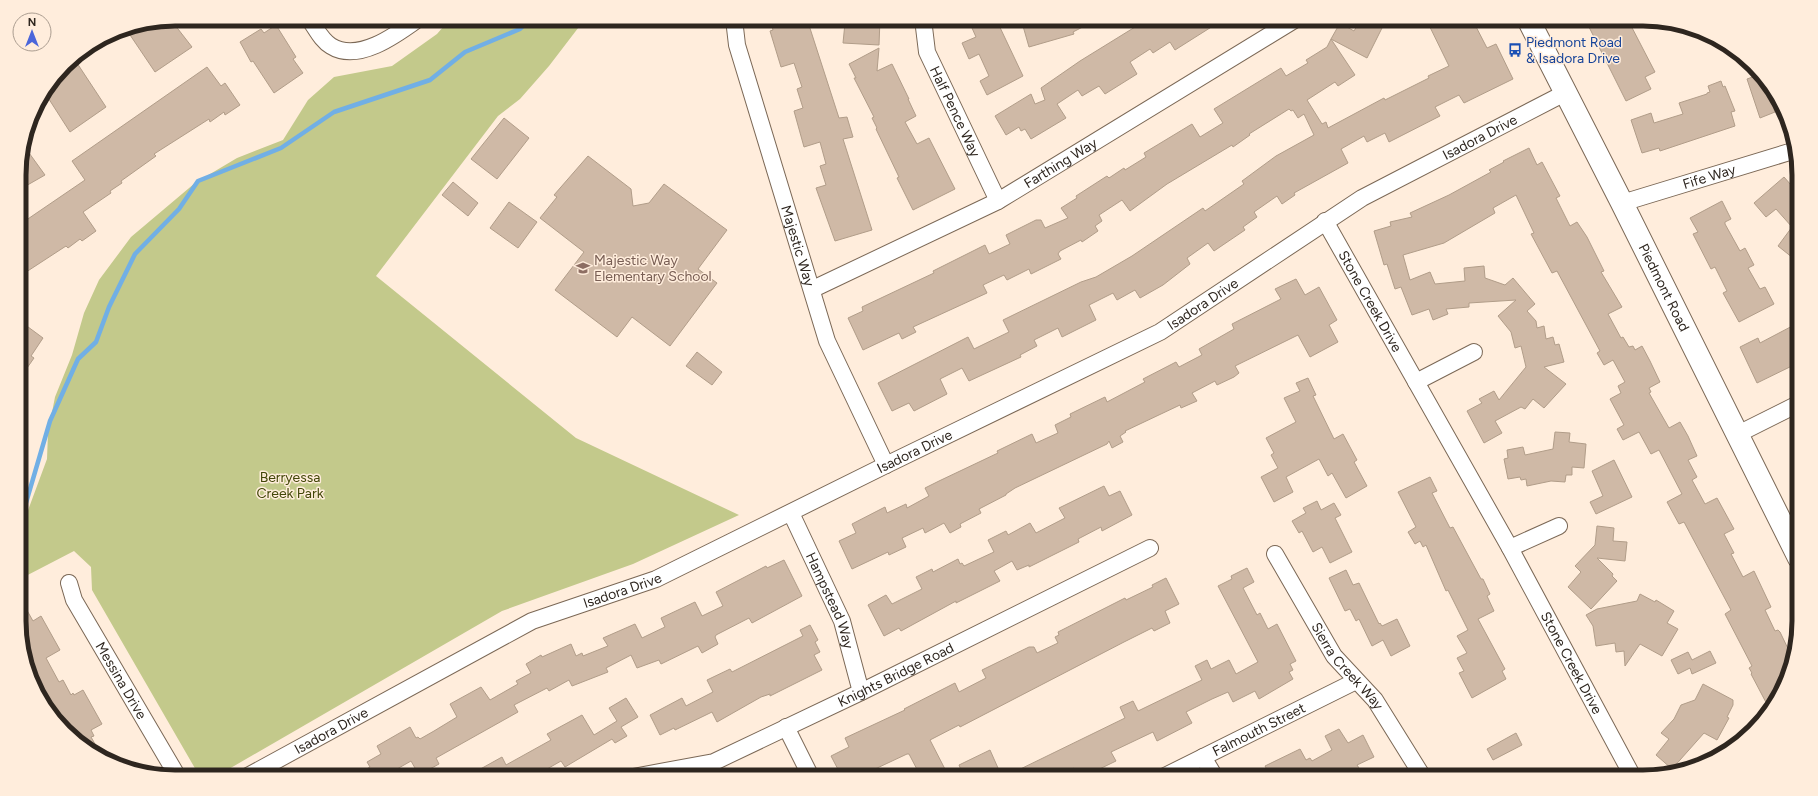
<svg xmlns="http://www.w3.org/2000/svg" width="1818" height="796" font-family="Figtree,sans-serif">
<rect width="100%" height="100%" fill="#ffeddc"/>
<!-- green -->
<path fill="#c3c98b" d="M450,19H585L549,66L520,99L498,116L376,276L576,438L739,515L633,564L502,611L215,777H200L92,590L91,567L74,551L20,579V532L47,459L48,433L55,397L72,355L84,313L99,280L131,237L195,183L237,158L283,140L308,100L334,77L392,66L437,34Z"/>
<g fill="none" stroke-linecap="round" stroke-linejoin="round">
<!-- stream -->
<path stroke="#71afe5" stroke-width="4.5" d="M20,517L23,513L50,421L78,359L96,342L109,307L135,254L179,209L198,181L281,148L334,112L430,80L465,52L520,29L530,19"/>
</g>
<!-- building -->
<g fill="#cfb9a6" stroke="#b19d89">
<path d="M770,19H807L839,118L847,117L853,137L843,139L872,230L835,241L816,188L826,185L820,166L826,164L820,142L804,147L794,111L803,108L797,89L802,87L794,63L781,67L770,31L773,30Z"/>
<path d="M857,19H880L879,45L843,43L845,23H856Z"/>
<path d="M968,19H996L1023,76L987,95L980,81L989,76L979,54L969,59L962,43L976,37Z"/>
<path d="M1021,19H1098L1073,32L1074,34L1029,47Z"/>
<path d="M1148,19H1224L1175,50L1170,42L1153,53L1150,49L1130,62L1137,74L1105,94L1099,86L1082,96L1078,90L1057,104L1066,118L1031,139L1025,129L1021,131L1019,127L1006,135L995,116L1031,94L1035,104L1045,100L1041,88L1080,61Z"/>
<path d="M1361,19H1371L1383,26L1367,58L1331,39L1340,23L1354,31Z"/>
<path d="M1426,19H1472L1487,48L1496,44L1513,79L1464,103L1459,95L1435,107L1440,116L1389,142L1385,133L1367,142L1364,136L1341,149L1348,163L1294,193L1295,195L1282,204L1277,196L1254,212L1257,217L1243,227L1245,230L1214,251L1208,243L1187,258L1190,264L1163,285L1140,298L1135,290L1117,300L1113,293L1089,305L1096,320L1062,337L1058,328L1034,340L1037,346L1020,355L1021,357L969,381L962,368L940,379L947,394L914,411L909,403L892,411L878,383L968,337L974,349L1009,332L1003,320L1081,282L1096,277L1132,256L1203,208L1205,211L1244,184L1242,181L1276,156L1314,135L1304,114L1298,118L1293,110L1291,111L1289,109L1249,134L1250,135L1233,147L1232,145L1167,184L1130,211L1122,200L1099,215L1102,221L1095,226L1098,231L1082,242L1081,240L1060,251L1058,254L1061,259L1031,274L1029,269L1007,280L1004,275L983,285L987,293L913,327L916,332L902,339L899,333L863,350L848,318L863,311L862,307L934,273L933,271L985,245L989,254L1010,244L1006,235L1036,220H1041L1045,228L1068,218L1061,208L1077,198L1076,196L1107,176L1109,178L1124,168L1125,170L1146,157L1144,153L1192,124L1200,137L1223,123L1214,109L1281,68L1286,76L1308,63L1306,60L1327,47L1331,39L1355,75L1338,86L1335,82L1307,100L1322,124L1326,122L1328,128L1384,98L1385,100L1429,78L1428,76L1449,66Z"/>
<path d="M1585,19H1611L1614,27L1628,20L1655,72L1645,77L1651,89L1626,101Z"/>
<path d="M171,20L192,47L155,72L126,29Z"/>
<path d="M276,25L296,57L293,59L303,73L274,93L253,61L251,62L240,42L261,29L264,33Z"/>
<path d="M879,48L877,71L892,64L909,99H908L916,116L905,122L917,144L929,138L955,189L913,210L897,178L899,177L876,129L877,128L872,118L874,117L854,78H856L849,64Z"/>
<path d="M73,57L106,107L70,132L45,93Z"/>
<path d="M207,67L221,86L225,83L240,105L225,115L224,112L210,122L209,119L154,154L156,156L121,181L122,183L110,191L111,193L83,212L96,231L82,241L80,239L68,248L66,246L20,276L19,225L85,180L72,161Z"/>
<path d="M1761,74L1767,80L1775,94L1769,96L1775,112L1760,118L1747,79Z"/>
<path d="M1721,81L1723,87L1725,86L1735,111L1731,112L1735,126L1660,151L1659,148L1642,153L1631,120L1651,113L1654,123L1683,114L1679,103L1707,94V93L1710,92L1708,86Z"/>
<path d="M504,118L529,138L497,179L471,159Z"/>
<path d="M24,146L45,175L24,187L19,180V164Z"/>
<path d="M1529,148L1537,165L1542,162L1552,181L1560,196L1556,198L1570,226L1577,222L1587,237L1604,271L1601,272L1622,307L1608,314L1621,338L1623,337L1629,347L1633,346L1635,350L1642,346L1650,361L1660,382L1649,388L1651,392L1649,393L1669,428L1680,422L1688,436L1697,456L1688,460L1697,477L1692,480L1705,504L1717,498L1734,529L1724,534L1734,553L1731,554L1743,577L1754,571L1771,607L1765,610L1775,631L1778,630L1780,632L1792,657L1787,681L1770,710L1751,674L1752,673L1749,668L1752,666L1725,614L1731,610L1684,522L1679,524L1667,502L1682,494L1659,450L1651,454L1639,432L1623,440L1617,429L1624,425L1610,399L1621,393L1618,386L1625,382L1613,360L1604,365L1597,353L1600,351L1557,271L1552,273L1531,234L1534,233L1516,195L1493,208L1495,213L1444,243L1403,255L1410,280L1430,272L1435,284L1465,281L1464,268L1484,266L1485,278L1505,285L1513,278L1535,304L1527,311L1536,321L1537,328L1544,326L1546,339L1553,337L1555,345L1559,344L1564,362L1544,367L1566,384L1544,408L1533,399L1525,409L1521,407L1495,421L1502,433L1484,443L1467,411L1482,403L1479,399L1494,391L1499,400L1526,367L1521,346L1515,348L1511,332L1498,316L1516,300L1469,303V307L1446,309L1448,314L1433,320L1429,309L1412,315L1401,287L1395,289L1387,264L1384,265L1374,231L1391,226L1390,222L1412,217L1410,213L1449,195L1491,172L1489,170L1504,162L1503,161Z"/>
<path d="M588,156L631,189L633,206L649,203L664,184L727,230L698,269L717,283L670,346L632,317L617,337L555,290L584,252L540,218L557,197L554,195Z"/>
<path d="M1784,177L1798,193V262L1778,246L1792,227L1776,209L1766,217L1754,203Z"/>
<path d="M453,182L478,203L468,216L442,195Z"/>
<path d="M1722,201L1731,219L1725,222V224L1740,251L1745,248L1754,265L1748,268L1760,289L1765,287L1774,304L1739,322L1723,293L1727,291L1715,267L1711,269L1693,234L1698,232L1690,218Z"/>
<path d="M509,202L537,222L518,248L490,228Z"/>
<path d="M1296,279L1305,295L1319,287L1337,320L1329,325L1338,342L1310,357L1298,335L1235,366L1239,373L1234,377L1217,385L1215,381L1192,393L1197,401L1181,408L1180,405L1125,431L1126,432L1120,436L1123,442L1112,448L1109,441L1107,444L1015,488L1006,494V495L979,509L981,513L960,524L961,527L950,533L944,523L925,533L923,528L902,538L906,547L889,555L888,552L852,569L839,541L856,533L852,524L885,507L887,513L906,504L907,508L929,496L925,488L939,481L998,453L997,451L1032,434L1036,443L1058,433L1055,425L1071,417L1070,414L1105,397L1107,402L1145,382L1143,379L1176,362L1179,367L1202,355L1199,349L1234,329L1232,324L1281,299L1275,289Z"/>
<path d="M20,321L43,338L31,356L34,358L20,378Z"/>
<path d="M1798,323V363L1757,383L1740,347L1758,338L1760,343Z"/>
<path d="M697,352L722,372L712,385L686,366Z"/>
<path d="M1308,378L1316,395L1313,396L1334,439L1343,434L1357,460L1354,462L1367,486L1346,498L1332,473L1328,476L1319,459L1286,477L1293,492L1274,502L1261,477L1278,468L1271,455L1274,453L1266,438L1296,422L1284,398L1300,391L1296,383Z"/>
<path d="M1555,432L1570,433L1569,442L1586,444L1584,468L1572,467V475H1566L1565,482L1551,481L1527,486L1526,479L1521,480L1520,477L1508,479L1504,459L1508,458L1507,450L1523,447L1525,455L1553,449Z"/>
<path d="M1614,460L1632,497L1596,514L1590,502L1603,496L1592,471Z"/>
<path d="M1430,477L1437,491L1432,493L1450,528L1453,527L1481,579H1483L1490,594L1487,596L1494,611L1478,619L1505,669L1502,671L1506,679L1472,698L1459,673L1464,671L1457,658L1467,653L1457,636L1468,630L1448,590L1446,591L1426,545L1423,547L1420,541L1415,544L1408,532L1416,527L1398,492Z"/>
<path d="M1104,486L1109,496L1120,491L1132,515L1102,531L1101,527L1078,539L1079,542L1029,567V565L1017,570L1012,561L994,571L1000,581L956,603V601L901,631L899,628L884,636L868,605L886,595L892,604L922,589L916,577L932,569L933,572L958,559L960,564L962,563L964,566L994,552L988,540L1006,531L1008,535L1030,523L1036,533L1065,518L1059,508Z"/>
<path d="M1317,501L1321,510L1334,503L1341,515L1335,518L1352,552L1330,563L1322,547L1313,552L1302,531L1299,533L1292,521L1306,513L1303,508Z"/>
<path d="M1597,526L1614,528L1613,541L1627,542L1625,561L1597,558L1613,574L1612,576L1617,581L1591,609L1568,587L1581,572L1575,566L1595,545Z"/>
<path d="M784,560L802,596L752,623L749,618L716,635L715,637L718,644L702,653L698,646L661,664L659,660L637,668L631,655L606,668L608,672L572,686L569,680L549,691L547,688L514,705L518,712L436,758L439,764L419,775L411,761L383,777H352L370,767L367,762L381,754L377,746L410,727L416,738L418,737L420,739L434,731L457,717L450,704L481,687L490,700L518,684L516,681L531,673L526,664L541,655L542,657L571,644L576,656L582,653L583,656L608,646L603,638L635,624L642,638L665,627L661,618L695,602L702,616L723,606L716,592L766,566L767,568Z"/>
<path d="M1247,568L1254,582L1243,588L1257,615L1260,613L1268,629L1277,624L1296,661L1290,664L1293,670L1289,672L1293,679L1259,699L1255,691L1233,702L1228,692L1212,699L1186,712L1192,723L1157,741L1153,732L1111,752L1116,761L1083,777H1079L1074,768L1056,777H1004L1125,718L1120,707L1133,701L1138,711L1202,680L1195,666L1207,660L1211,669L1229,660L1236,674L1258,662L1218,586L1232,579L1231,576Z"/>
<path d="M1346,570L1353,585L1359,583L1379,624L1380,623L1382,626L1397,619L1410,646L1391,656L1383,640L1372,646L1359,619L1356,621L1350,609L1345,611L1329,578Z"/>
<path d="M1166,578L1179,604L1165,611L1170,623L1154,631L1152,628L1124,642L960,727L959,725L930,740L947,773L938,777H921L909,754H907L858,777H842L831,756L849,747L845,738L905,710L904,709L955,683L959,692L986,678L982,670L1029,647H1034L1037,653L1058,643L1055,637L1059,635L1058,632L1125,598L1126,600L1153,587L1152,585Z"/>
<path d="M1640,594L1655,602L1656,600L1674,611L1667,623L1678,629L1662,656L1640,644L1625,666L1624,651L1616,652L1615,643L1596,646L1593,626L1586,615L1597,609L1637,601Z"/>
<path d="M20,598L33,621L41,616L60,650L46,658L59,682L63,680L71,695L73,693L74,695L83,690L102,724L91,730L94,736L91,737L103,758L80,745L51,716L30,678L24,655L27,654L20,642Z"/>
<path d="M810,625L818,640L815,642L820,652L814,655L822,670L770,696V694L761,697L717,722L712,712L675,730L674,728L660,735L650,715L682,698L686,706L713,692L707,680L730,669L732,672L803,636L800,630Z"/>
<path d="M1710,651L1716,663L1692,674L1690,668L1678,674L1671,660L1688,652L1692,660Z"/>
<path d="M1703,684L1733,700V705L1727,717L1729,718L1717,740L1704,733L1672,769L1656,755L1669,739L1661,733L1674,719L1681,705L1695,700Z"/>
<path d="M626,698L638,717L621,727L627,736L615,743L612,739L565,767L561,761L533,777H466L502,757L506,765L551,740L547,734L582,715L594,735L617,721L609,708Z"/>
<path d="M1339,729L1348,743L1363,735L1374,757L1357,765L1361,771L1350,777H1347L1343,770L1331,777H1297L1295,772L1286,777H1271L1265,766L1300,749L1306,760L1310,758L1312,761L1332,750L1325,736Z"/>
<path d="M1516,733L1522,745L1493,760L1487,749Z"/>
<path d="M990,750L998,768L980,777H964L959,765Z"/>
</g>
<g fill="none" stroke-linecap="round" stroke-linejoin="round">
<defs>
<g id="minor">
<path d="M309,19C316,28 321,40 331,46C358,63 396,35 418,19"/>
<path id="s1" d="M734,19L737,45L827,341L886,465"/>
<path id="s2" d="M923,19L927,52L998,201"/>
<path id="s3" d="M1622,203L1796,150"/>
<path id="s4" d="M1325,221L1510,548L1633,777"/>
<path id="s5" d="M813,289L998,201L1296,19"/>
<path d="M1416,382L1474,352"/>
<path d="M1738,434L1798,404"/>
<path id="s6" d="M791,513L842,621L861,692"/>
<path d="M1510,548L1559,526"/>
<path id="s7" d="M1275,554L1334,656L1375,700L1423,777"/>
<path id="s8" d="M69,583L74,600L178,777"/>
<path d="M786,727L811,777"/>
<path d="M1203,757L1215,777"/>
<path id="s9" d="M246,777L532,621L656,579L886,465L1160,332L1362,198L1565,93"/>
<path id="s10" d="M633,777L714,762L861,692L1150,548"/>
<path id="s11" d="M1163,777L1356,681"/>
</g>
<g id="secondary">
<path id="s12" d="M1528,19L1622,203L1799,558"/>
</g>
</defs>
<!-- minor casing -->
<use href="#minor" stroke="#7b6856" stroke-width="18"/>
<!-- secondary casing -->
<use href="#secondary" stroke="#7b6856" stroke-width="24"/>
<!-- minor -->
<use href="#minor" stroke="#fff" stroke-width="16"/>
<!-- secondary -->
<use href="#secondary" stroke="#fff" stroke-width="22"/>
</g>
<!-- icons -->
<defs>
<symbol id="bus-bare" viewBox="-9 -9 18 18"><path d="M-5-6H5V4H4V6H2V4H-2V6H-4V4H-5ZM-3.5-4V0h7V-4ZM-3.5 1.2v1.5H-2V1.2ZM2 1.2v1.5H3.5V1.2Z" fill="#1a4fb4" stroke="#ffeddc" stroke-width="2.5" paint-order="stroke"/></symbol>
<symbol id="school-bare" viewBox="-9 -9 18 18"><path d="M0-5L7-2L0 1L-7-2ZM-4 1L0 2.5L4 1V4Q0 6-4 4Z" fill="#8d6e63" stroke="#ffeddc" stroke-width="2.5" paint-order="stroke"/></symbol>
</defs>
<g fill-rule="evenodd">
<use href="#bus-bare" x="1505" y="40" width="20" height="20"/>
<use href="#school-bare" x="573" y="258" width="20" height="20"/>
</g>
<g text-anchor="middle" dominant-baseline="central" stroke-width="3" stroke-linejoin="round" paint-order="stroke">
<!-- transit labels -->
<g font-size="14" fill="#164399" stroke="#ffeddc" text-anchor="start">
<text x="1526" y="42">Piedmont Road<tspan x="1526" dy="16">&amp; Isadora Drive</tspan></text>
</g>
<!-- street labels -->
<g font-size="14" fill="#2e261f" stroke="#ffeddc">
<text stroke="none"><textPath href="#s2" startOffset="99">Half Pence Way</textPath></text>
<text stroke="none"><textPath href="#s9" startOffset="1393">Isadora Drive</textPath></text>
<text stroke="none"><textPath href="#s5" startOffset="278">Farthing Way</textPath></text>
<text stroke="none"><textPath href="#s3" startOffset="91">Fife Way</textPath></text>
<text stroke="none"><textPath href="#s1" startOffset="236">Majestic Way</textPath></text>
<text stroke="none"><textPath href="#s12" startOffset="301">Piedmont Road</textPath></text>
<text stroke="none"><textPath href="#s4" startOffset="92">Stone Creek Drive</textPath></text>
<text stroke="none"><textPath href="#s9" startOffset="1069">Isadora Drive</textPath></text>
<text stroke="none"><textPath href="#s9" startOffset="745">Isadora Drive</textPath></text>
<text stroke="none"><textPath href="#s9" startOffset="421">Isadora Drive</textPath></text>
<text stroke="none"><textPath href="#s6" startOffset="96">Hampstead Way</textPath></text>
<text stroke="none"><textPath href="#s4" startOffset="506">Stone Creek Drive</textPath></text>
<text stroke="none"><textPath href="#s7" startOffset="134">Sierra Creek Way</textPath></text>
<text stroke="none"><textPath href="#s10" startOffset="284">Knights Bridge Road</textPath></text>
<text stroke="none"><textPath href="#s8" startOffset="111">Messina Drive</textPath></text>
<text stroke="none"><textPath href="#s11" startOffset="107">Falmouth Street</textPath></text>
<text stroke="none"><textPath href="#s9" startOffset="97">Isadora Drive</textPath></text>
</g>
<!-- education labels -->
<g font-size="14" fill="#785e54" stroke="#ffeddc" text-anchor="start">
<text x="594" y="260">Majestic Way<tspan x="594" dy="16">Elementary School</tspan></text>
</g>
<!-- park labels -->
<g font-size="14" fill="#424608" stroke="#ffeddc">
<text x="290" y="477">Berryessa<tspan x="290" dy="16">Creek Park</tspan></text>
</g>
</g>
<!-- crop -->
<path d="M0 0H1818V796H0ZM175 26H1643A149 149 0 0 1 1792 175V621A149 149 0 0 1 1643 770H175A149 149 0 0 1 26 621V175A149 149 0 0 1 175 26Z" fill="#ffeddc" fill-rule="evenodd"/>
<path fill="none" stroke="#2e261f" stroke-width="5" d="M175 26H1643A149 149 0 0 1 1792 175V621A149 149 0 0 1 1643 770H175A149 149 0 0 1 26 621V175A149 149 0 0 1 175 26Z"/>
<!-- north arrow -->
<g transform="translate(32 32)"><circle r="19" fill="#ffeddc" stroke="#ab9d90"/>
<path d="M0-3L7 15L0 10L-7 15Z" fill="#4b66da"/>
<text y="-6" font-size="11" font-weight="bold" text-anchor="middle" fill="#2e261f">N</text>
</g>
</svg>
